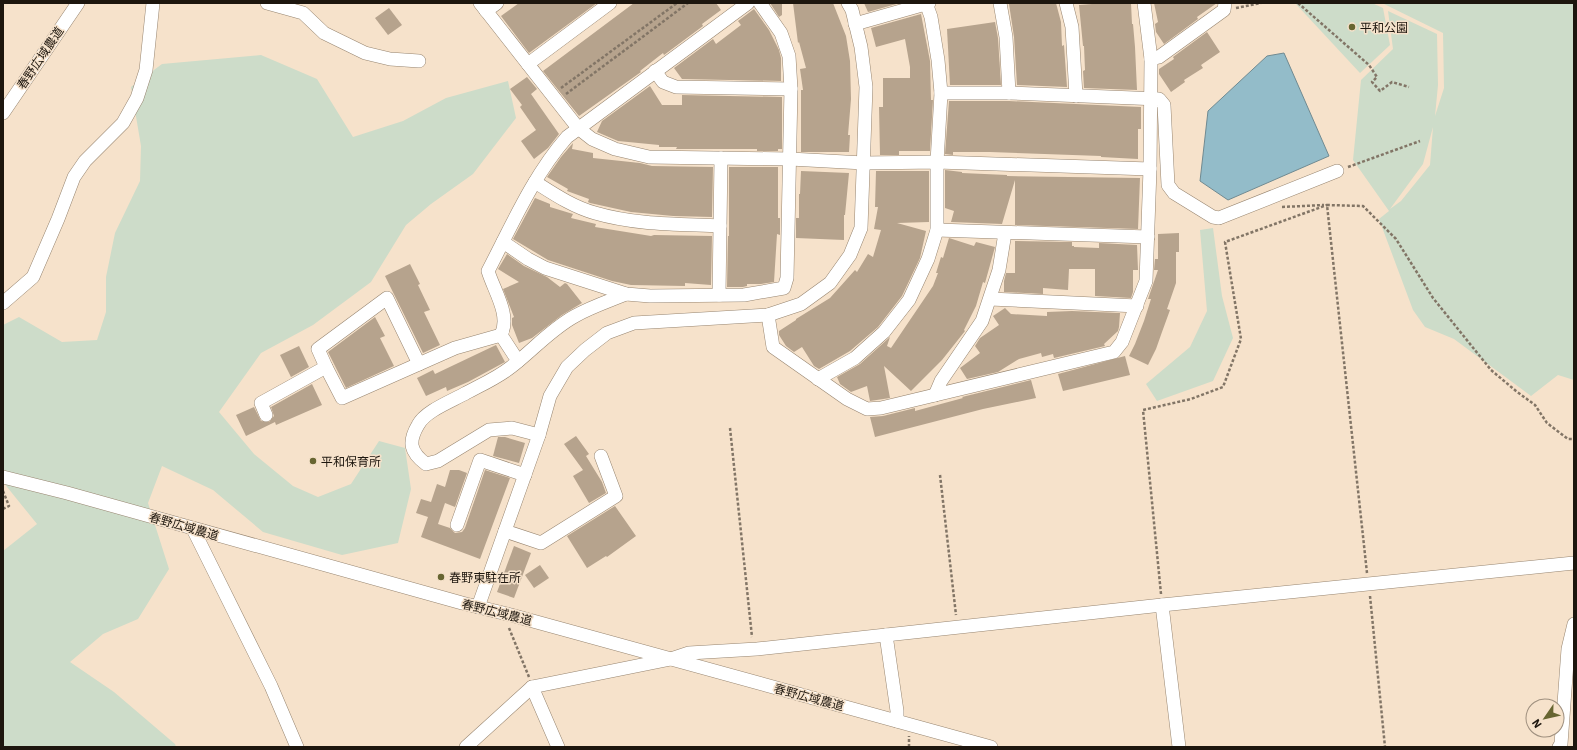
<svg xmlns="http://www.w3.org/2000/svg" width="1577" height="750" font-family="'IBM Plex Sans','Noto Sans JP',sans-serif">
<rect width="100%" height="100%" fill="#f6e2cb"/>
<!-- green -->
<g fill="#cddcc9" fill-rule="evenodd">
<path d="M1295,3H1372L1383,8L1390,45L1360,73Z"/>
<path d="M1382,3H1574V380L1558,375L1531,396L1454,339L1425,327L1413,310L1379,219L1389,211L1353,160L1361,80L1393,49L1388,11L1437,34L1438,85L1435,116L1444,88L1443,33ZM1433,127L1430,165L1401,201L1390,209L1423,164Z"/>
<path d="M261,55L317,79L353,137L403,121L446,98L508,81L516,118L473,174L431,204L406,225L371,282L313,325L261,353L219,412L254,454L293,486L318,497L351,484L379,441L405,448L411,489L398,543L342,555L263,532L213,490L162,466L148,503L169,569L138,619L103,634L70,662L114,692L175,744L176,747H3V551L37,524L3,482V325L19,317L62,342L97,340L106,312V277L115,233L140,181L141,146L131,87L162,64Z"/>
<path d="M1213,228L1222,296L1233,338L1213,381L1157,401L1146,384L1190,347L1207,311L1200,230Z"/>
</g>
<!-- water -->
<path fill="#93bcc9" stroke="#708a91" d="M1284,53L1329,156L1228,200L1200,181L1208,111L1267,56Z"/>
<!-- building -->
<g fill="#b6a38d">
<path d="M519,3H597L529,53L501,16Z"/>
<path d="M634,3H716L721,10L702,24L703,26L664,55L663,53L640,71L641,72L579,116L543,71Z"/>
<path d="M770,3H782V15L779,17Z"/>
<path d="M793,3H833L846,36L850,61L851,99L848,135H850L849,152H801V90H803L800,69L806,68L799,42L798,43Z"/>
<path d="M864,3H900L868,12Z"/>
<path d="M1016,3H1056L1061,22L1062,46L1064,45L1067,87L1017,85L1014,37L1009,4Z"/>
<path d="M1105,3H1131L1132,24H1133L1135,47L1137,90L1084,88L1083,71L1085,70L1084,46H1083L1079,5Z"/>
<path d="M1154,3H1217L1197,17L1198,19L1164,44L1156,32L1155,24L1158,22Z"/>
<path d="M389,8L402,25L388,35L375,18Z"/>
<path d="M754,9L769,30L779,50L781,58V81L682,79L674,68L713,39L716,44L741,25L738,21Z"/>
<path d="M921,14L930,61L931,100H933L930,151H899V155H880L879,107H883V78H910V67L905,39L876,47L871,28Z"/>
<path d="M995,22L998,38L1001,85H950L947,29Z"/>
<path d="M1207,32L1220,52L1201,65L1203,68L1184,80L1185,82L1171,92L1159,74V69L1174,59L1173,57Z"/>
<path d="M527,77L537,89L531,94L559,134L548,148L534,159L521,141L536,130L520,107L522,105L510,89Z"/>
<path d="M650,86L662,105H682V95L782,97V149H778V151H757V149H676L677,147H659V145L618,141L597,132L602,121Z"/>
<path d="M949,101H1009L1141,107V129H1138V159L1101,157V156L990,152H953V155L945,154Z"/>
<path d="M573,143L572,149L593,153V158L640,163L652,166L713,167L712,217L673,216L631,212L590,203L588,202L589,199L567,191L568,189L547,177L561,157Z"/>
<path d="M729,167H778V218H780V235L777,234L774,282L761,284H747V286L743,287H727L728,236H729Z"/>
<path d="M945,170L962,172V173L1007,175V176L1140,178L1138,229L1015,225V180L1002,224L951,222L954,211L945,208Z"/>
<path d="M801,171L849,173L845,215H844V240L796,238V218H799V194H800Z"/>
<path d="M876,171H929V222L897,223L926,231L920,258L902,296L878,327L850,351L819,369L814,366L802,347L794,352L786,346L779,335V331L796,320V319L830,298L855,270L857,272L868,254L873,257L881,230L874,229L878,207H875Z"/>
<path d="M535,198L550,204V207L573,214L571,218L596,224L595,227L651,236L654,235L712,236L711,285L685,283V286L631,285L612,281L548,260L513,239Z"/>
<path d="M1179,233V252H1176V283L1167,309L1170,310L1162,332L1156,349L1148,365L1129,356L1135,344L1144,321L1151,299H1148L1158,270H1154L1155,259H1158V234Z"/>
<path d="M949,238L974,246L976,242L995,247L985,283L983,282L976,306L964,330L965,331L942,360L911,391L884,366L890,398L870,401L867,386L851,392L840,384L837,377L860,364L890,337L887,346L891,348L933,286L938,273H936L941,257L943,258Z"/>
<path d="M1015,241L1072,242V246H1074V247L1099,248V243L1137,245L1138,270H1133V292L1131,298L1095,296V269H1069L1068,290L1043,288V294L1004,292V281L1006,273H1015Z"/>
<path d="M507,254L524,266L547,277L560,287L565,283L567,284L582,303L562,315L532,338L519,343L512,325V318L514,317L503,289L519,282L498,269Z"/>
<path d="M410,264L420,284L418,285L430,310L424,312L440,345L423,353L385,276Z"/>
<path d="M1005,308L1011,314L1047,316V312L1072,311L1120,313L1119,327L1118,331L1104,344L1105,346L1054,358L1053,354L1042,357L1041,353L1019,359L998,372L967,379L960,368L980,353L975,346L980,338L999,325L993,316Z"/>
<path d="M375,317L385,336L380,338L394,366L346,388L328,352Z"/>
<path d="M496,345L505,362L468,382L447,391L446,387L426,396L417,378L433,370L435,374Z"/>
<path d="M299,346L309,367L291,377L280,355Z"/>
<path d="M1125,356L1130,375L1063,391L1058,374Z"/>
<path d="M1031,380L1036,398L983,409L875,437L870,417L883,416L915,408V411L963,398L962,397Z"/>
<path d="M312,384L322,405L276,425L275,422L246,436L236,415L254,407L261,421L269,422L274,416L271,407Z"/>
<path d="M576,436L589,454L586,456L602,482L606,493L589,503L573,476L583,470L564,444Z"/>
<path d="M498,437H505L525,443L519,463L493,456Z"/>
<path d="M450,470H459L467,473L455,507L445,503L438,524L450,528L455,533L462,532L465,528L485,470L510,478L480,559L421,537L428,517L416,513L421,499L431,502L437,484L445,487Z"/>
<path d="M615,506L636,536L607,557L606,556L587,568L567,536Z"/>
<path d="M514,546L531,553L514,598L497,592Z"/>
<path d="M540,565L549,578L534,588L525,575Z"/>
</g>
<g fill="none" stroke-linecap="round" stroke-linejoin="round">
<defs>
<g id="minor">
<path d="M267,3L303,13L324,33L365,53L390,59L419,61"/>
<path d="M480,3L578,128L592,139L615,149L649,157L790,159L864,163L937,162L1150,169"/>
<path d="M1000,3L1006,37L1009,93"/>
<path d="M1066,3L1072,27L1076,96"/>
<path d="M486,11L497,3"/>
<path d="M855,24L929,3"/>
<path d="M1151,59L1159,57L1224,10L1225,3"/>
<path d="M528,64L610,3"/>
<path d="M655,71L663,82L676,87L791,89"/>
<path d="M941,93H1009L1159,99L1164,105L1168,185L1174,193L1213,217L1219,218L1337,171"/>
<path d="M3,113L78,3"/>
<path d="M535,182C554,194 573,207 595,213C636,225 678,224 720,226"/>
<path d="M937,230L1148,237"/>
<path d="M503,242L528,259L545,268L626,294L650,296L744,295L784,288L787,278L791,89L789,56L781,33L760,3"/>
<path d="M719,295L721,158"/>
<path d="M990,299L1137,306"/>
<path d="M3,303L33,277L58,219L74,177L85,161L123,123L137,98L146,70L153,3"/>
<path d="M768,315L773,347L847,399L867,409L881,408L1114,352L1122,342L1146,281L1150,169L1151,59L1144,3"/>
<path d="M501,335C511,315 494,291 488,271C512,225 533,176 567,137L748,3"/>
<path d="M326,367L342,398L455,348L501,335L518,361"/>
<path d="M818,379L855,358L884,332L909,300L928,259L937,230V162L941,93L938,60L931,17L926,3"/>
<path d="M935,395L941,381L982,321L999,270L1005,233"/>
<path d="M266,415L261,403L326,367L318,349L387,298L419,364"/>
<path d="M539,435L512,428L489,430L438,461L426,464C410,452 408,442 418,425C425,411 452,401 466,393C481,385 497,378 511,367C532,351 551,329 575,316C591,307 609,301 626,294"/>
<path d="M3,477L67,493L462,603L511,615L991,747"/>
<path d="M457,525L480,460L525,475"/>
<path d="M193,529L271,686L297,747"/>
<path d="M505,531L541,543L616,496L601,456"/>
<path d="M1162,605L1179,747"/>
<path d="M478,607L539,435L550,396L567,367L585,350L607,333L634,323L768,315L801,304L830,283L850,255L861,228L866,87L861,47L852,10L848,3"/>
<path d="M886,635L897,711V721"/>
<path d="M532,687L558,747"/>
<path d="M466,747L532,687L671,659L689,653L757,649L1162,605L1574,563"/>
<path d="M1559,747L1561,744L1568,649L1574,624"/>
</g>
</defs>
<!-- minor casing -->
<use href="#minor" stroke="#978570" stroke-width="14"/>
<!-- path -->
<g stroke="#827566" stroke-width="2.5" stroke-dasharray="3 2" stroke-linecap="butt">
<path d="M1298,3L1369,65L1377,77L1372,82L1380,91L1392,82L1409,87"/>
<path d="M1236,8L1261,3"/>
<path d="M561,88L677,3"/>
<path d="M566,94L688,3"/>
<path d="M1348,167L1420,141"/>
<path d="M1282,207L1324,205"/>
<path d="M730,428L752,637"/>
<path d="M940,475L956,615"/>
<path d="M3,491L9,506L3,509"/>
<path d="M1367,573L1327,205L1363,206L1396,239L1433,298L1491,370L1516,391L1535,405L1547,423L1568,439H1574"/>
<path d="M1161,594L1143,410L1191,399L1223,387L1241,339L1225,242L1327,205"/>
<path d="M1370,596L1385,747"/>
<path d="M509,628L529,677"/>
<path d="M909,747V736"/>
</g>
<!-- minor -->
<use href="#minor" stroke="#fff" stroke-width="13"/>
</g>
<!-- markers -->
<g fill="#676531" stroke="#f6e2cb" stroke-width="1.5">
<circle cx="1352" cy="27" r="4"/>
<circle cx="313" cy="461" r="4"/>
<circle cx="441" cy="577" r="4"/>
</g>
<g text-anchor="middle" dominant-baseline="central" stroke-width="3" stroke-linejoin="round" paint-order="stroke">
<!-- poi labels -->
<g font-size="12" fill="#1d160e" stroke="#f6e2cb" text-anchor="start">
<text x="1360" y="27">平和公園</text>
<text x="321" y="461">平和保育所</text>
<text x="449" y="577">春野東駐在所</text>
</g>
<!-- street labels -->
<g font-size="12" fill="#1d160e" stroke="#f6e2cb">
<text transform="translate(40 58) rotate(-56)">春野広域農道</text>
<text transform="translate(184 526) rotate(16)">春野広域農道</text>
<text transform="translate(497 612) rotate(14)">春野広域農道</text>
<text transform="translate(809 697) rotate(15)">春野広域農道</text>
</g>
</g>
<!-- border -->
<rect width="1577" height="750" fill="none" stroke="#1d160e" stroke-width="8"/>
<!-- north arrow -->
<g transform="translate(1545 718) rotate(236)"><circle r="19" fill="#f6e2cb" stroke="#9f907f"/>
<path d="M0-3L7 15L0 10L-7 15Z" fill="#676531"/>
<text y="-6" font-size="11" font-weight="bold" text-anchor="middle" fill="#1d160e">N</text>
</g>
</svg>
